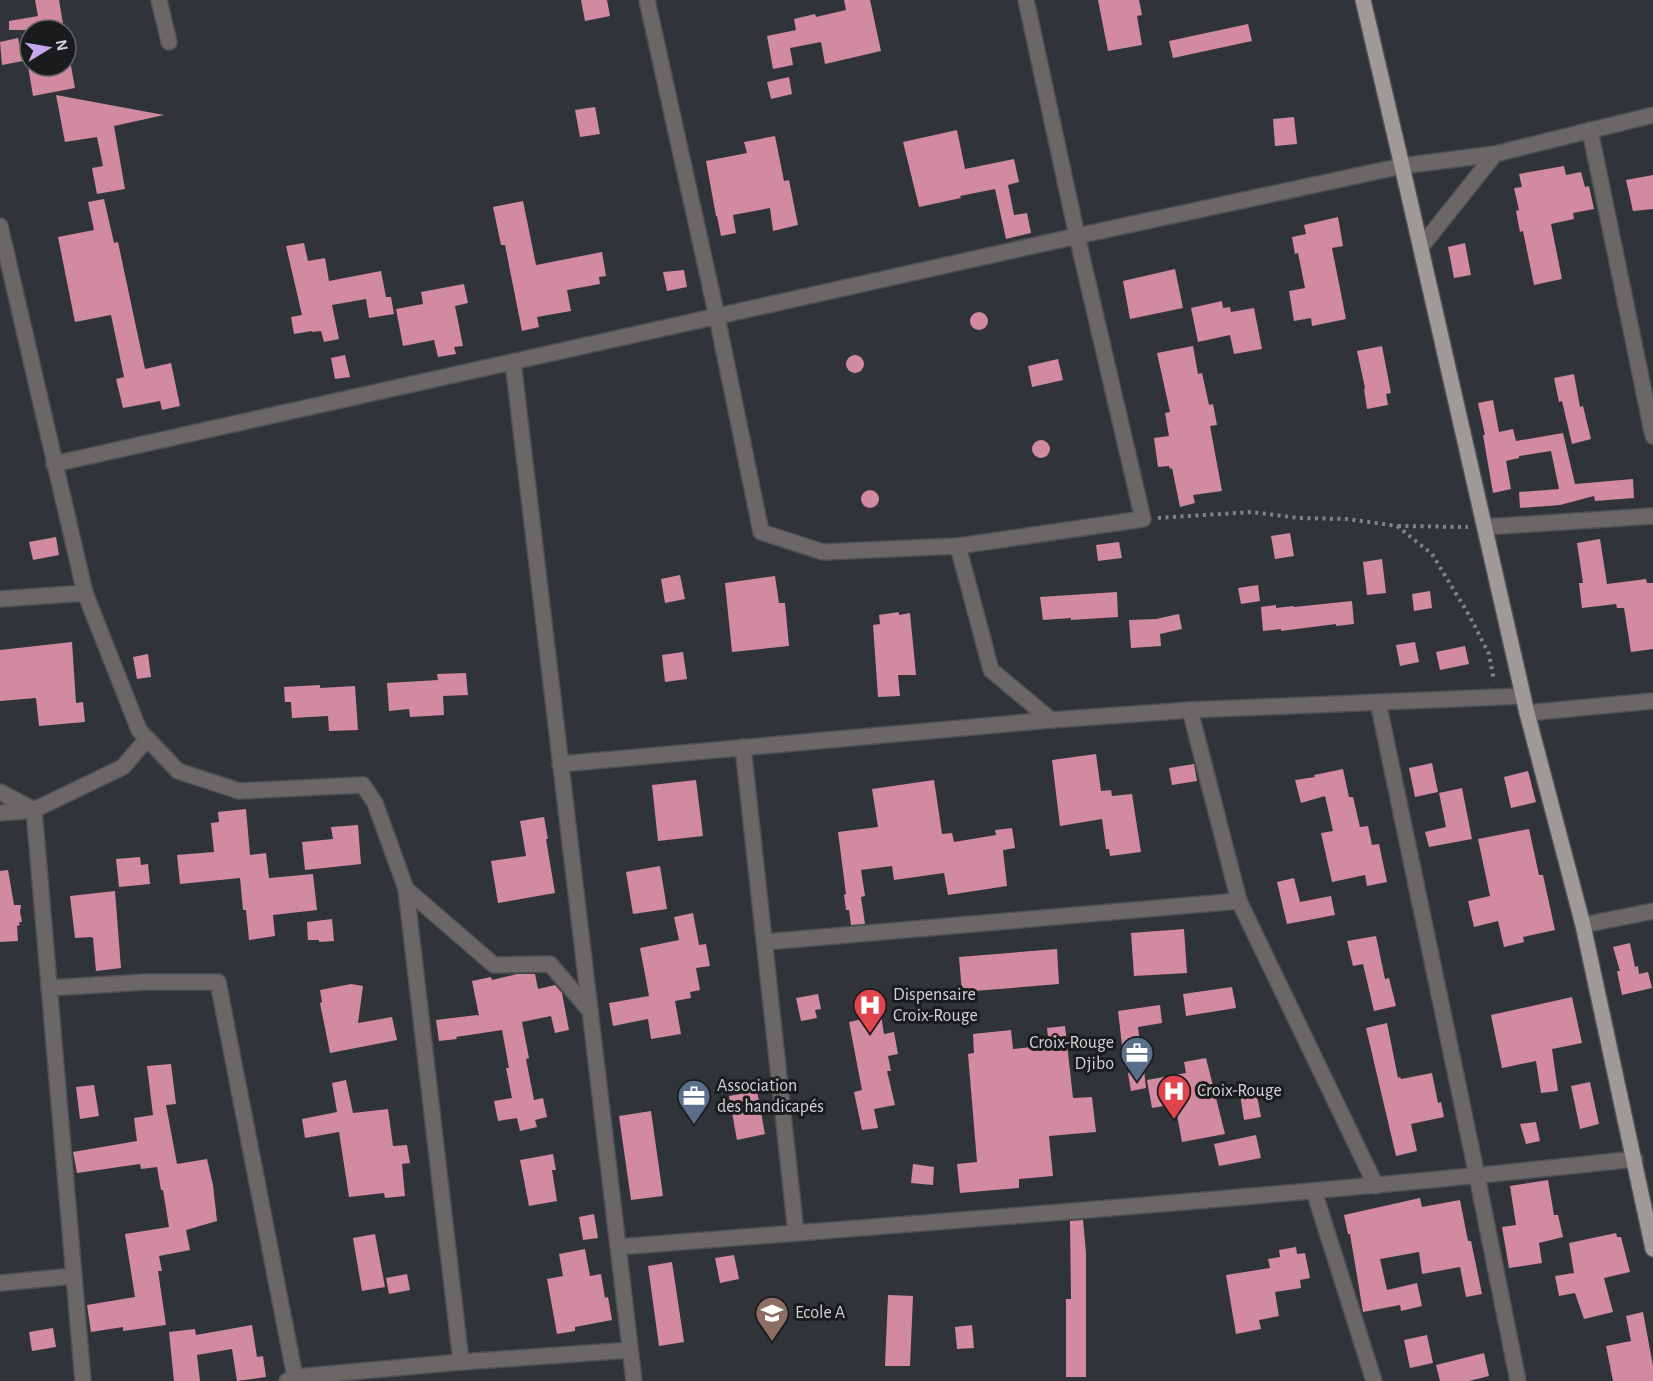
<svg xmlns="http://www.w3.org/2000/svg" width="1653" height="1381" font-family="'Alegreya Sans',sans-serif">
<rect width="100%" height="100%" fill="#303438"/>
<!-- building -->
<g fill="#d28aa0">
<path d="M35,0H59L64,30H9V21L38,16Z"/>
<path d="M581,0H607L610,16L585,21Z"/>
<path d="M844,0H870L881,51L825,64L821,42L790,48L793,65L773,69L767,36L796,30L794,19L815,14L816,17L846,10Z"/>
<path d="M1098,0H1139L1142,15L1137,16L1142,45L1108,51Z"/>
<path d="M1248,24L1252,41L1173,58L1169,41Z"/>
<path d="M18,38L23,61L2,65L0,42Z"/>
<path d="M28,66H71L75,88L33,96Z"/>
<path d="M789,77L792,94L771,99L767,82Z"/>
<path d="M56,95L164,115L114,126L125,189L97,194L92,168L103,166L97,137L65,142Z"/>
<path d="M595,107L600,134L580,137L575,110Z"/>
<path d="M1294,117L1297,144L1275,146L1273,119Z"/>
<path d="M957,130L965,169L1014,159L1019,182L1008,185L1014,215L1027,213L1031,233L1006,239L995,189L960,196L961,198L919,207L903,142Z"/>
<path d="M775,136L784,181L789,180L798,225L773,231L770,208L733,215L736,233L721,236L717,216H716L706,161L747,153L744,142Z"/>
<path d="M1564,166L1566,175L1581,172L1585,187L1589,186L1594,209L1573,213L1574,219L1551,224L1562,279L1534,285L1523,231L1520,232L1516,211L1519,210L1514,188L1522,187L1519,174Z"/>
<path d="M1653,175V209L1633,211L1626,180Z"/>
<path d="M104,199L114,243L118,242L145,369L171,363L180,406L162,410L160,401L123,408L116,379L124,377L111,315L75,322L58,237L94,230L88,202Z"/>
<path d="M523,201L536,265L602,252L606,276L599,277L600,284L567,290L571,311L537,317L539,327L522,331L505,245H501L493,207Z"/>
<path d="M1338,217L1343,246L1332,248L1346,319L1312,326L1311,318L1294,321L1289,291L1305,288L1298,253L1295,254L1292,237L1306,234L1304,225Z"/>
<path d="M304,243L308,261L325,258L329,281L381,271L386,297H391L394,314L369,318L366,299L332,305L339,339L324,342L321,331L312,332V331L294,334L291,317L302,315L286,246Z"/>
<path d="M1465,243L1471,275L1454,278L1448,247Z"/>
<path d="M1175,269L1183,308L1130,319L1123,281Z"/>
<path d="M684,270L687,287L667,291L663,272Z"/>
<path d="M464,284L468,303L455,306L463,346L454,347L456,354L438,357L434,340L403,346L396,309L423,304L421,292Z"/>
<path d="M1222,301L1223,308L1230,307L1231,312L1254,308L1262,349L1234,354L1230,335L1198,342L1191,308Z"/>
<circle cx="979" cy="321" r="9"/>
<path d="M1193,346L1198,374L1202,373L1209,405L1213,404L1217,425L1210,426L1222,491L1193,495L1195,503L1180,507L1172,468L1170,469L1169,466L1158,467L1154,438L1169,436L1165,413L1170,412L1157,353Z"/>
<path d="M1382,346L1391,393L1386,394L1388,405L1367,409L1364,389L1365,388L1357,351Z"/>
<circle cx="855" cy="364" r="9"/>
<path d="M345,355L350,377L335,379L331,358Z"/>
<path d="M1058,359L1063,380L1032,387L1028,366Z"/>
<path d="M1574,374L1580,407L1583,406L1591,439L1572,444L1562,401L1559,402L1554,378Z"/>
<path d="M1493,400L1499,432L1513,429L1516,441L1563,433L1575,484L1633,479L1634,498L1595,501L1594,496L1560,505L1520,508L1519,492L1559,489L1551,451L1519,456V458L1506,461L1511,489L1493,493L1483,435H1485L1478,403Z"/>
<circle cx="1041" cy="449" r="9"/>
<circle cx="870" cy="499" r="9"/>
<path d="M1290,533L1294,556L1275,559L1271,536Z"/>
<path d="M56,537L59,555L33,560L29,542Z"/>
<path d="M1600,539L1607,584L1646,579L1647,583H1653V649L1631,652L1624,608H1617L1616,604L1582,608L1579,583H1583L1577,543Z"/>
<path d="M1119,542L1122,558L1098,561L1096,545Z"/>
<path d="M1382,559L1386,593L1367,595L1363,562Z"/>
<path d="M680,575L685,599L665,603L661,579Z"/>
<path d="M775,576L779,603H785L789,646L732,652L725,583Z"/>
<path d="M1258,585L1260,601L1241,604L1238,588Z"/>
<path d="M1430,591L1432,608L1414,611L1412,594Z"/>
<path d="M1117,592L1118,617L1071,620V618L1043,620L1040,597Z"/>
<path d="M1352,601L1354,624L1336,626V624L1281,631V629L1263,631L1261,607L1276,605V608L1293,606L1294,607Z"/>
<path d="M899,612V615L910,613L916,675H898L900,696L878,697L873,625L880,624L879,615Z"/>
<path d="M1179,614L1182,629L1160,634L1161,646L1131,648L1129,620L1156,619Z"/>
<path d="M72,642L76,703L83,702L85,722L39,726L36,698L0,701V650Z"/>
<path d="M1415,642L1419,662L1400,666L1396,645Z"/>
<path d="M1465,646L1469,664L1440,670L1436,652Z"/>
<path d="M683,652L687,679L665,682L662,655Z"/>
<path d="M148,654L151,677L137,679L133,657Z"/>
<path d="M466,673L468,695L443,696L444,715L410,717L409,709L389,711L387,683L438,680L437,674Z"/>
<path d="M320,685V688L355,686L358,730L329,731L328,716L292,718L291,702H285L284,687Z"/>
<path d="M1096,754L1101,791L1111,790L1112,796L1132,794L1141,852L1110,856L1109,849H1106L1102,819L1060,826L1052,760Z"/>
<path d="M1432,763L1438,792L1415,797L1409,768Z"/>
<path d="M1194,764L1197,781L1172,785L1169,768Z"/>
<path d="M1343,769L1349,797H1353L1360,827L1368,826L1372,845L1379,844L1387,882L1367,886L1365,875L1332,882L1321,833L1333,831L1325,796L1301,803L1295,780L1315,777L1314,775Z"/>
<path d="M1528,771L1536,802L1511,808L1504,777Z"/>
<path d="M696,780L703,836L658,841L652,785Z"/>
<path d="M934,780L942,834L952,833L954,842L996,835L995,830L1012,828L1015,848L1003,850L1007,886L948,895L944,873L894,880L892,866L861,870L865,896L861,897L865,924L851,925L849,910H846L844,895L846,894L838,832L878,827L872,789Z"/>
<path d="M1462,788L1472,839L1429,847L1425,832L1446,827L1439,793Z"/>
<path d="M246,809L250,855L266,853L269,878L313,874L317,910L273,915L275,936L249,940L246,910H243L240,878L180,884L177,855L214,852L211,823L219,822L218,812Z"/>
<path d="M544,817L548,839H546L555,893L498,903L491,861L526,856L520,821Z"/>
<path d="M358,825L361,864L305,870L302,842L333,839L331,827Z"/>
<path d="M1529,829L1539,875H1543L1555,930L1523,937L1524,942L1504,947L1498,921L1474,927L1468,901L1490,896L1478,839Z"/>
<path d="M140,857L141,865L148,864L150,884L119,887L116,859Z"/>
<path d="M660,866L667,909L633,914L626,872Z"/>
<path d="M8,870L14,905H21L20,912L22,922H19L20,925L17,926L18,941L0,942V871Z"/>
<path d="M1294,878L1300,902L1331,896L1335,915L1287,924L1277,882Z"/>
<path d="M115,891L121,968L96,971L93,938L91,937L75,938L70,896Z"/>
<path d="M693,913L699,945L706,944L710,966L696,968L700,990L690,992L691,998L675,1001L681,1034L651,1039L648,1019L613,1026L609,1003L649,996L640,948L679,940L674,917Z"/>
<path d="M332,919L334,941L319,942V940H308L307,922Z"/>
<path d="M1184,929L1187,973L1134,976L1131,933Z"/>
<path d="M1376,936L1385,979L1389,978L1396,1006L1374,1011L1363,964L1353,966L1347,941Z"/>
<path d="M1630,943L1635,967L1638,966L1639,974L1648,972L1652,988L1622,995L1617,971H1620L1613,947Z"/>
<path d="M1057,949L1059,984L962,992L959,957Z"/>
<path d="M517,974H535L538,989L555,985L562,993L569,1030L555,1033L551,1016L522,1022L529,1058L526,1059L534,1100L543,1098L547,1117L535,1120L537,1127L520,1131L517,1118L498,1121L494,1101L512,1098L506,1068H509L502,1030L456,1037L457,1039L439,1041L436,1020L477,1015L479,1016L472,981L491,977L492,980Z"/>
<path d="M351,984L363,986L358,1023L392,1017L397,1040L330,1053L320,1003L322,1002L320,990Z"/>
<path d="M1232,987L1236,1008L1186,1016L1183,994Z"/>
<path d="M818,994L821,1009L815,1010L817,1018L801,1021L796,998Z"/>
<path d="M1572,997L1582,1043L1552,1049L1558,1091L1541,1093L1536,1061L1502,1068L1491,1015Z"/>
<path d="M1160,1005L1162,1023L1138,1027L1140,1043L1122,1045L1118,1011Z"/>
<path d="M881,1015L884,1034L894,1032L898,1054L888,1056L891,1071H887L895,1105L874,1109L878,1128L862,1130L854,1092L862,1090L849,1022Z"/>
<path d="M1387,1023L1398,1078L1400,1077L1401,1079L1432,1073L1438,1103L1441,1102L1444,1117L1411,1124L1417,1151L1396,1156L1366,1028Z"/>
<path d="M1065,1026L1073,1098L1092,1097L1096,1132L1049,1136L1053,1176L1019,1179V1188L960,1193L957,1164L977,1162L968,1054L974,1053L973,1034L1011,1030L1013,1049L1049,1045L1047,1028Z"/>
<path d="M1206,1058L1225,1134L1182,1142L1175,1104L1152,1108L1147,1080L1186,1073L1184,1062Z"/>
<path d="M171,1064L176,1104L166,1105L177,1164L207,1159L213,1185L217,1221L186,1230L190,1250L159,1256L162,1271H158L166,1325L123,1331V1327L91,1332L87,1305L135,1297L125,1234L169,1227L163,1190H161L157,1167L141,1169L140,1164L77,1173L73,1152L137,1141L134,1118L153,1115L147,1066Z"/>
<path d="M1144,1070L1146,1088L1131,1091L1128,1073Z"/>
<path d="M346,1080L353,1113L388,1109L393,1146L407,1145L410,1163L402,1164L405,1196L385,1198L384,1193L349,1197L339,1132L305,1138L302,1119L337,1112L332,1083Z"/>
<path d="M1590,1082L1599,1124L1580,1129L1571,1086Z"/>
<path d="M94,1085L99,1116L80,1119L76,1087Z"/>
<path d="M1255,1085L1261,1117L1244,1120L1239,1088Z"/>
<path d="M757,1091L765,1134L737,1140L729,1096Z"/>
<path d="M651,1111L663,1196L631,1200L619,1116Z"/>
<path d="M1536,1122L1540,1141L1526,1144L1520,1124Z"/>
<path d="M1256,1135L1261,1158L1219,1166L1214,1144Z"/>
<path d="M553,1154L556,1170H552L557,1201L529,1206L520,1160Z"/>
<path d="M913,1164L934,1167L933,1185L911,1183Z"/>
<path d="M1548,1180L1554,1215H1558L1563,1237L1539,1243L1542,1263L1509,1268L1502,1227L1516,1225L1510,1186Z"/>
<path d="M1420,1198L1422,1207L1460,1200L1468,1241H1471L1482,1294L1466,1297L1460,1267L1422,1274L1419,1252L1380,1259L1387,1290L1417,1283L1422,1306L1401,1311L1400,1305L1363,1312L1350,1234H1348L1344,1215Z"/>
<path d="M594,1214L598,1238L583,1240L579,1217Z"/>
<path d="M1083,1220L1086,1253V1377H1066V1299H1071L1070,1221Z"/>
<path d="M1616,1233L1617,1237H1621L1630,1272L1604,1278L1613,1312L1584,1319L1575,1293L1559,1296L1555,1276L1574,1273L1569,1243Z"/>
<path d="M375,1234L385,1287L362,1291L353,1238Z"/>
<path d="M1296,1247L1297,1254L1305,1253L1310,1278L1300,1280L1301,1288L1275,1292L1279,1316L1259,1320L1261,1329L1236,1334L1226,1275L1270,1268L1268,1259L1280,1257L1279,1250Z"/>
<path d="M585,1249L590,1276L601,1274L605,1298L608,1297L612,1320L575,1327V1331L557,1334L547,1279L563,1276L559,1254Z"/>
<path d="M734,1255L739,1279L720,1283L715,1258Z"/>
<path d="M672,1262L684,1342L659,1346L648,1266Z"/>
<path d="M407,1274L410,1290L389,1294L386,1278Z"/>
<path d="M888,1295L913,1296L910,1366H885Z"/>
<path d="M1643,1312L1653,1366V1381H1613L1606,1346L1631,1341L1626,1316Z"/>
<path d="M252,1325L257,1357L263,1356L266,1377L237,1381L232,1349L197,1355L200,1381H174L169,1332L195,1329L196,1335Z"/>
<path d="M972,1325L974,1348L957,1349L955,1327Z"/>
<path d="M53,1328L56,1347L32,1351L29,1332Z"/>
<path d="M1427,1335L1433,1363L1410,1368L1404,1340Z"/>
<path d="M1484,1353L1489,1376L1469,1381H1440L1436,1365Z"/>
</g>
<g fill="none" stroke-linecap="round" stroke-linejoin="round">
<defs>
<g id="minor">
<path d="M159,0L169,42"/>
<path d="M647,0L717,317L761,532L823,552L958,546L991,670L1051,720L1190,710L1523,696"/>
<path d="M1590,130L1653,436"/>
<path d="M0,226L85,593L139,730L178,771L239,791L363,785L375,803L406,889L494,965L550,964L590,1011"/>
<path d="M1421,247L1495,154"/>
<path d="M513,362L634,1381"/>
<path d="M54,464L1077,236L1402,166L1495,154L1653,115"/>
<path d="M1485,527L1653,516"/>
<path d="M958,546L1143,519L1077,236L1026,0"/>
<path d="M0,599L85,593"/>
<path d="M1378,702L1477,1176L1518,1381"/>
<path d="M1190,710L1239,901L1376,1186"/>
<path d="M1527,713L1653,701"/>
<path d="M743,747L796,1233"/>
<path d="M560,764L1051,720"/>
<path d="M0,792L34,810"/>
<path d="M34,810L83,1381"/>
<path d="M0,813L34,810L123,767L147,739"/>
<path d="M406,889L461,1362"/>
<path d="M1583,925L1653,911"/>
<path d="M765,942L1239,901"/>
<path d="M49,988L145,982H218L295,1377"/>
<path d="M1314,1191L1374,1381"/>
<path d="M618,1247C957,1220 1296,1196 1635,1159"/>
<path d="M0,1283L74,1276"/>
<path d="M287,1381L295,1377L461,1362L630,1350"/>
</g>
<path id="major" d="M1363,0L1402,166L1527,713L1583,925L1653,1249"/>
</defs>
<!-- minor casing -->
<use href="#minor" stroke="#4d5054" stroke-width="18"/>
<!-- major casing -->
<use href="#major" stroke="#4d5054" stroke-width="18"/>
<!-- path -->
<g stroke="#818487" stroke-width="4" stroke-dasharray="3 4.5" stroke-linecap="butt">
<path d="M1158,518L1251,512L1299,518L1347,519L1397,526L1432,554L1469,615L1489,654L1494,681"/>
<path d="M1398,526L1468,527"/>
</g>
<!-- minor -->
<use href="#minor" stroke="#6a6766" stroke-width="15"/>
<!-- major -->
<use href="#major" stroke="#9f9a98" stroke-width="15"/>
</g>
<!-- icons -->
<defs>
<symbol id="hospital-pin" viewBox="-11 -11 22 30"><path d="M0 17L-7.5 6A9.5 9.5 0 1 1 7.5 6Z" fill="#e0444e" stroke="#1a1b1d"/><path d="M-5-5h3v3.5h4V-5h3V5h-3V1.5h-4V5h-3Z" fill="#fff"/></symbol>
<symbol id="office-pin" viewBox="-11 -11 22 30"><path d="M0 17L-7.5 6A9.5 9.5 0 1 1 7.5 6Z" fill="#5c6f8a" stroke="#1a1b1d"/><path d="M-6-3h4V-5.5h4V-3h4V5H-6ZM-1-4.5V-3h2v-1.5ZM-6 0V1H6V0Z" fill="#fff"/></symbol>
<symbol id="school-pin" viewBox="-11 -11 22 30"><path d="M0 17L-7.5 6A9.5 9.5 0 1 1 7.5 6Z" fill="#8d6e63" stroke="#1a1b1d"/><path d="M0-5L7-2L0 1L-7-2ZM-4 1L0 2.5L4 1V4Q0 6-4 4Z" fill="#fff"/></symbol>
</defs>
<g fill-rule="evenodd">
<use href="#hospital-pin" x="851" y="986" width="38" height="52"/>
<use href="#office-pin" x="1118" y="1034" width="38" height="52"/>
<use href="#hospital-pin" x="1155" y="1072" width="38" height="52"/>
<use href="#office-pin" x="675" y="1077" width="38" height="52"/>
<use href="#school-pin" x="753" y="1294" width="38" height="52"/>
</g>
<g text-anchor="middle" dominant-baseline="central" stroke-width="6" stroke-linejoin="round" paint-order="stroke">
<!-- poi labels -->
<g font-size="18" fill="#d0d2d5" stroke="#1a1b1d" text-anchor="start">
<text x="893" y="995">Dispensaire<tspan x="893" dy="21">Croix-Rouge</tspan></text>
<text x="1114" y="1043" text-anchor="end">Croix-Rouge<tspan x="1114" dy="21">Djibo</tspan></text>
<text x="717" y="1086">Association<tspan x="717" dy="21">des handicapés</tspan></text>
<text x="1197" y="1091">Croix-Rouge</text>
<text x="795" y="1313">Ecole A</text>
</g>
</g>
<!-- north arrow -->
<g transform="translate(48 48) rotate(79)"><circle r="28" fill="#1a1b1d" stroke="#636467" stroke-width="1.5"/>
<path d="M0-4.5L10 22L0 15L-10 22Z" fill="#c7a6ef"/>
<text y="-9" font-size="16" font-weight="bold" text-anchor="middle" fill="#d0d2d5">N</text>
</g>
</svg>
